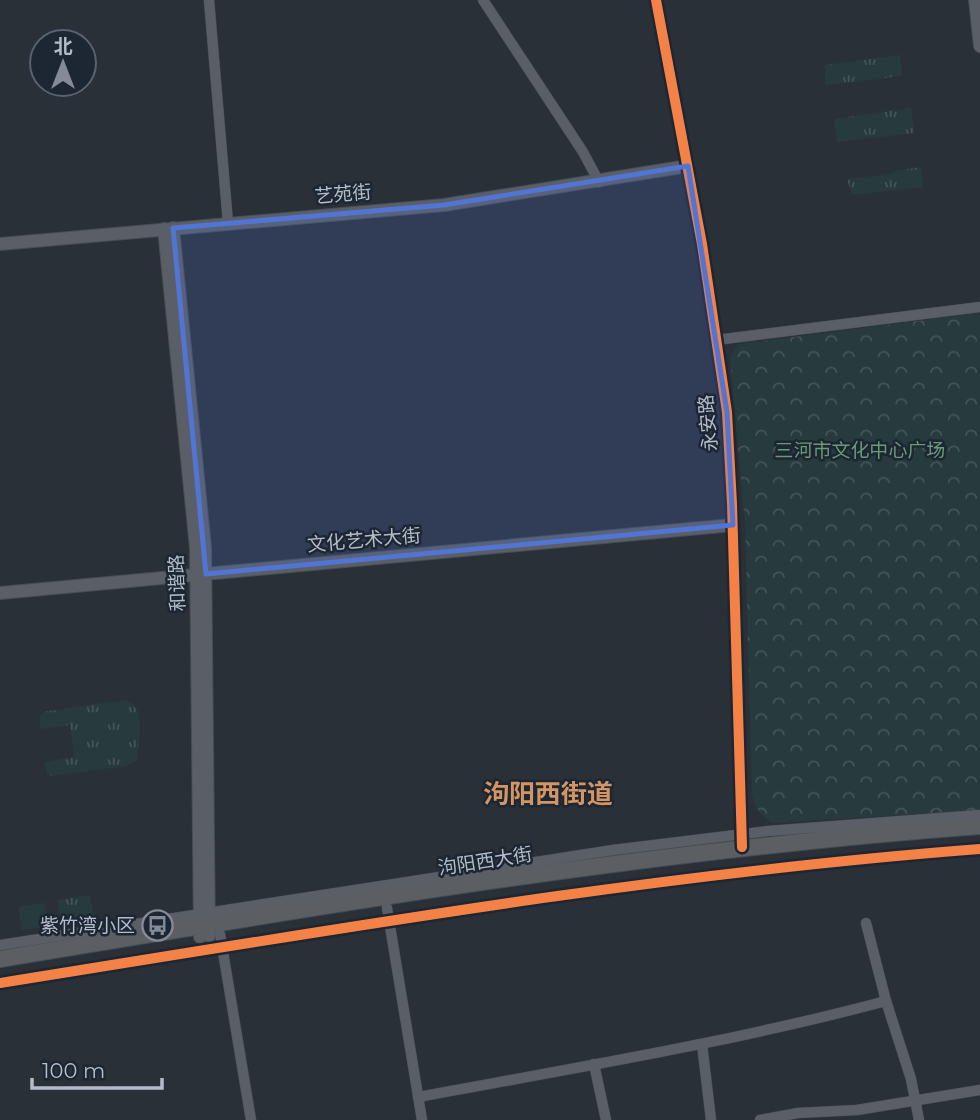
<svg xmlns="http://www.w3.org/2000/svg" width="980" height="1120" font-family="Montserrat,'Noto Sans SC',sans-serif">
<defs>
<pattern id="grass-tufts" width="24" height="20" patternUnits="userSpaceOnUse" patternTransform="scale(1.75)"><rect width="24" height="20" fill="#273a3e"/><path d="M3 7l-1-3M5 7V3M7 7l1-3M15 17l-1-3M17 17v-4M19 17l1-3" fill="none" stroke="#445559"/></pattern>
<pattern id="park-crowns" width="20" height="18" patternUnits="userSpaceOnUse" patternTransform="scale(1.75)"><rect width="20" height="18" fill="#273a3e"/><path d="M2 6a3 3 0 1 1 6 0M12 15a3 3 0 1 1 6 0" fill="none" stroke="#445559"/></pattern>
</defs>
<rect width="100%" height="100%" fill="#2a3038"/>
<!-- grass -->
<g fill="url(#grass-tufts)">
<path d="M900,55L902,76L825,85V65Z"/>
<path d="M909,108H911L914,133L837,142L834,119Z"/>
<path d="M921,167L923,187L852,195L847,179L892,174L894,171Z"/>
<path d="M122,700C148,703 138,741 137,760L126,766L51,776L47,774L45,762L74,757L70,725L40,729V718L43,712Z"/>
<path d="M90,895L94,917L61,923L57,900Z"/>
<path d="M44,903L48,926L22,930L18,907Z"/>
</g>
<!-- park -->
<path fill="url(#park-crowns)" d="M980,313V810L772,823C761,815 756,810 752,796L745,525L730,358L738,344Z"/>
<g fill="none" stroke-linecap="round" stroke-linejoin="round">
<defs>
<g id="minor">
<path d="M209,0L228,223"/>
<path d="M483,0L583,152L599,182"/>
<path d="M716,340L980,307"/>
<path d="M387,908L422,1120"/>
<path d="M866,923L886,1001L911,1079L919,1120"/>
<path d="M220,934L251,1120"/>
<path d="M0,945L613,850L768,831L980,815"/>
<path d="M0,983C326,931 651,874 980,849"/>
<path d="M702,1044L711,1120"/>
<path d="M594,1064L606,1120"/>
<path d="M418,1097C575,1068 732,1042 886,1001"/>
<path d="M760,1120L798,1113L857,1110L980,1090"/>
</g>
<g id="tertiary">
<path d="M656,0L702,244L727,412L732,504L742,847"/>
<path d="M975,0L980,46"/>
<path d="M173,228L205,548L209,936"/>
<path d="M164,229L196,548L200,937"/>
<path d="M0,244L444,205L688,166"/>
<path d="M0,593L733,525"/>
</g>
<path id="trunk" d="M0,959C325,905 651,850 980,826"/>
</defs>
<!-- minor casing -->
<use href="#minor" stroke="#484c53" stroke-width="11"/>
<!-- tertiary casing -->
<use href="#tertiary" stroke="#484c53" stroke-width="14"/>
<!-- trunk casing -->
<use href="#trunk" stroke="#474c53" stroke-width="18"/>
<!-- minor -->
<use href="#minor" stroke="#5a5e66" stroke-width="10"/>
<!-- tertiary -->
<use href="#tertiary" stroke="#5a5e66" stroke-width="12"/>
<!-- trunk -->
<use href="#trunk" stroke="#5b5f64" stroke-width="16"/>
<defs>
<g id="cycleway">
<path d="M656,0L702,244L727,412L732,504L742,847"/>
<path d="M0,983C326,931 651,874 980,849"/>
</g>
</defs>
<!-- cycleway casing -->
<use href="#cycleway" stroke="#1d2633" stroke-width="15"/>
<!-- cycleway -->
<use href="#cycleway" stroke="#f48246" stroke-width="10"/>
</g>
<!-- marked area -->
<path fill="#5274d3" fill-opacity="0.2" stroke="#5274d3" stroke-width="5" stroke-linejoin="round" d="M688,166L727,412L733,525L206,574L173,228L444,205Z"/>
<!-- icons -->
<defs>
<symbol id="bus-ring" viewBox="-11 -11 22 22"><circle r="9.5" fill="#1d2633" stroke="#848b96" stroke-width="1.5"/><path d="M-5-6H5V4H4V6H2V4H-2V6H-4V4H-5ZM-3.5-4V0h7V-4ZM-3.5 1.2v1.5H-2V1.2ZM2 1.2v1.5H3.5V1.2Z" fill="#848b96"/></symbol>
</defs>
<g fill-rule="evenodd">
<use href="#bus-ring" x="140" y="908" width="35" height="35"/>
</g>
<g text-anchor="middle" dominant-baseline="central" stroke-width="5" stroke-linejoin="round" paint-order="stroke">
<!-- street labels -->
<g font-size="19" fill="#b4bcc9" stroke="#1d2633">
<text transform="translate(343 194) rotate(-5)">艺苑街</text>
<text transform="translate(708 423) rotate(-95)">永安路</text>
<text transform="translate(364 540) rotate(-5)">文化艺术大街</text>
<text transform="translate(177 583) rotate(-92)">和谐路</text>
<text transform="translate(485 861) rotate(-9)">泃阳西大街</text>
</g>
<!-- park labels -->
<g font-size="19" fill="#6b9a76" stroke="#1d2633">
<text x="860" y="450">三河市文化中心广场</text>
</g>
<!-- poi labels -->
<g font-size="19" fill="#b4bcc9" stroke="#1d2633" text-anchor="end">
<text x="135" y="925">紫竹湾小区</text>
</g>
<!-- district labels -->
<g font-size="26" font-weight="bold" fill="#d59563" stroke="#1d2633">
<text x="548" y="794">泃阳西街道</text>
</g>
</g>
<!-- north arrow -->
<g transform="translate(63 63)"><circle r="33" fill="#1d2633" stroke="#59626f" stroke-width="2"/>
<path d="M0-5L12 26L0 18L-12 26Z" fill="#848b96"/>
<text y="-10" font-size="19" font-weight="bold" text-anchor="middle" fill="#b4bcc9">北</text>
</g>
<!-- scale -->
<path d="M32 1078v10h130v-10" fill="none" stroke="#b4bcc9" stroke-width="3.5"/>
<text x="42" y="1078" font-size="21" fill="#b4bcc9" stroke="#1d2633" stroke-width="5" paint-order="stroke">100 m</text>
</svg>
